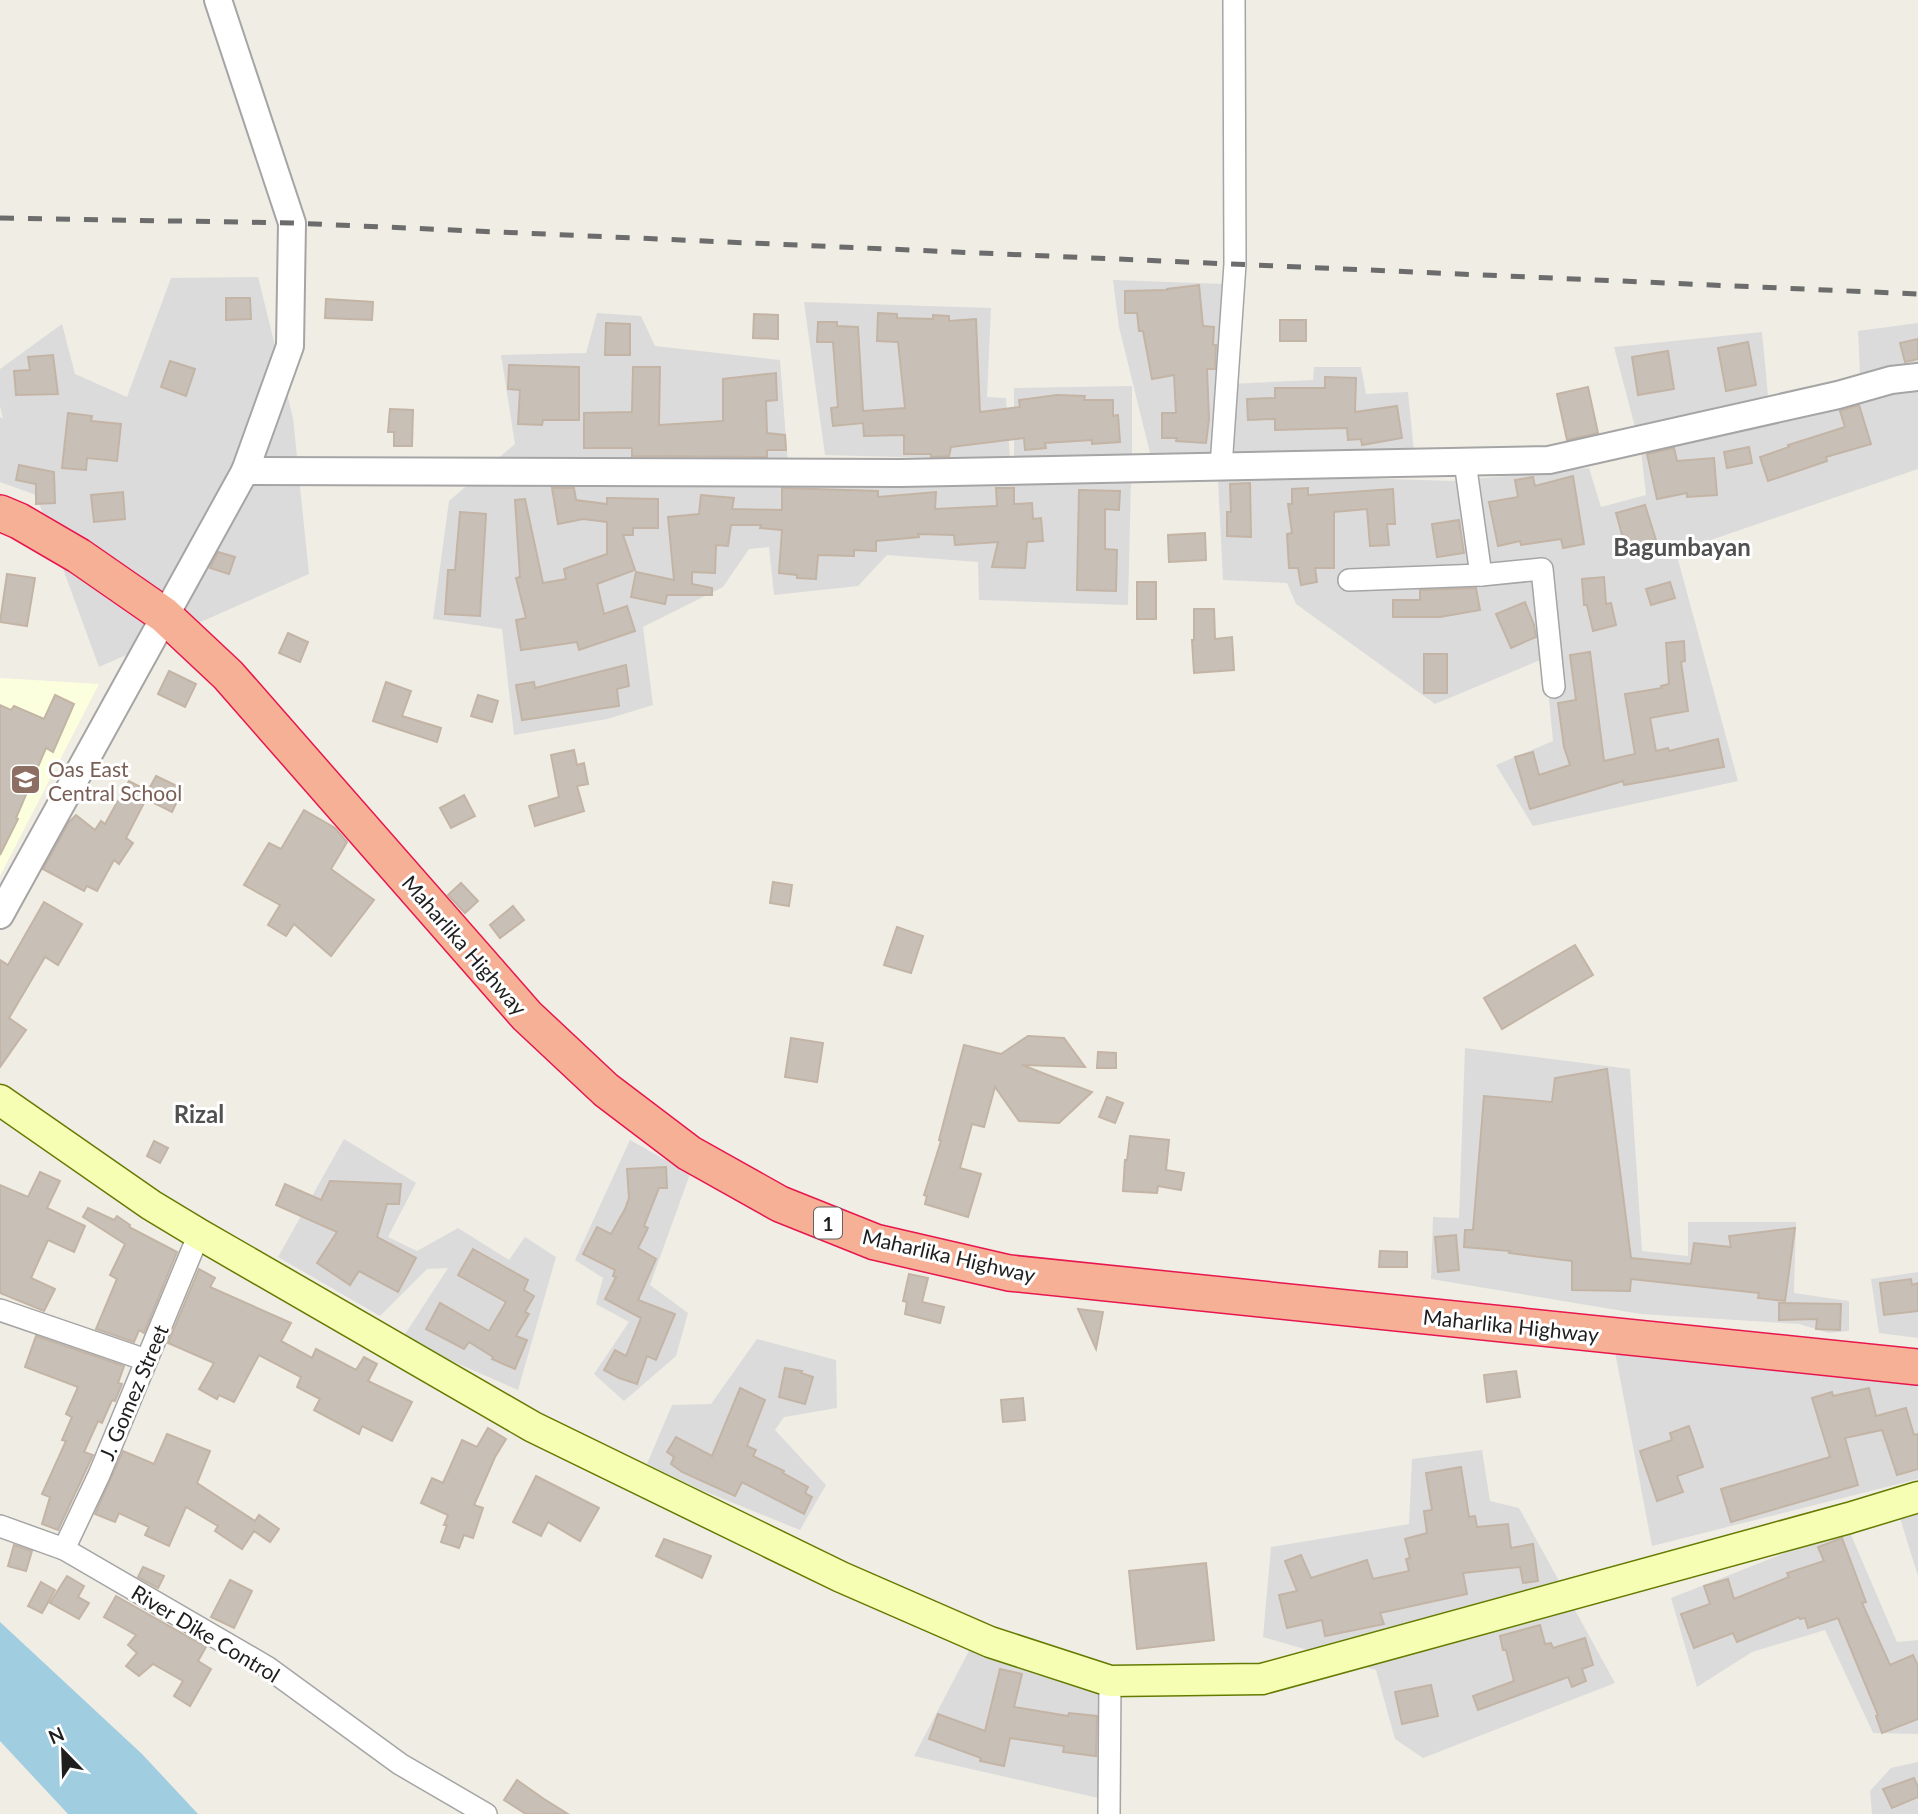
<svg xmlns="http://www.w3.org/2000/svg" width="1918" height="1814" font-family="Lato,sans-serif">
<rect width="100%" height="100%" fill="#f0ede4"/>
<!-- residential -->
<g fill="#dcdbdb">
<path d="M258,277L293,418L309,574L99,667L36,495L0,482V417L3,419L0,406V369L62,324L75,374L127,397L171,278Z"/>
<path d="M1113,280L1226,284L1231,384L1313,380L1314,367H1361L1366,394L1408,392L1414,452L1151,457L1119,327Z"/>
<path d="M804,302L991,308L987,397L1006,398L1010,460L825,455Z"/>
<path d="M597,313L641,316L655,346L780,360L789,477L1131,480L1128,605L979,600L978,562L887,555L858,586L774,595L769,547L749,549L723,587L643,627L653,705L607,719L514,735L502,629L433,619L449,501L515,444L501,355L586,353Z"/>
<path d="M1918,323V469L1676,552L1738,781L1533,826L1496,765L1553,741L1545,658L1435,704L1296,604L1287,583L1223,580L1218,480L1360,478L1453,481L1589,468L1601,507L1646,495L1641,450L1614,347L1762,332L1768,396L1860,375L1858,331Z"/>
<path d="M1132,386V456L1014,457V388Z"/>
<path d="M1465,1048L1630,1069L1642,1251L1688,1256V1222H1796L1794,1293L1849,1301V1331L1829,1333L1799,1324L1641,1314L1431,1279L1433,1217L1459,1218Z"/>
<path d="M344,1139L416,1183L388,1237L417,1251L458,1228L509,1260L525,1237L556,1257L518,1390L402,1339L448,1268L427,1269L380,1316L278,1257Z"/>
<path d="M630,1140L690,1174L650,1285L688,1313L676,1356L624,1401L594,1374L629,1322L596,1304L603,1278L575,1260Z"/>
<path d="M1918,1272V1338L1879,1333L1871,1279Z"/>
<path d="M757,1339L836,1360L837,1408L784,1417L775,1430L826,1485L800,1530L699,1489L647,1464L672,1405L711,1404Z"/>
<path d="M1615,1352L1918,1381V1479L1652,1546Z"/>
<path d="M1482,1450L1490,1501L1519,1508L1615,1683L1423,1758L1395,1739L1376,1670L1263,1637L1271,1547L1409,1524L1412,1459Z"/>
<path d="M1918,1509V1576L1899,1515Z"/>
<path d="M1848,1528L1897,1642L1918,1640V1734L1873,1733L1825,1630L1752,1652L1697,1687L1671,1598Z"/>
<path d="M971,1647L1104,1694L1107,1800L914,1756Z"/>
<path d="M1918,1762V1814H1872L1870,1791L1891,1768Z"/>
</g>
<!-- education -->
<path fill="#fcffde" d="M0,678L99,684L0,876Z"/>
<!-- water -->
<path fill="#a1cde1" d="M0,1622L142,1754L198,1814H68L0,1741Z"/>
<!-- building -->
<g fill="#c8c0b6" stroke="#c3b4a5" stroke-width="2">
<path d="M1199,285L1203,326L1214,327L1213,345H1216L1215,369H1207L1209,419L1206,443L1176,441L1177,438H1162V413H1176L1174,375L1152,379L1143,331H1139L1137,313H1125V291L1167,290V289Z"/>
<path d="M226,298H250L251,319L226,320Z"/>
<path d="M326,299L373,302L372,320L325,318Z"/>
<path d="M878,313L897,314V318L933,319V315L949,316V321L976,319L980,412L1020,407L1019,400L1057,395L1085,396L1084,400H1113V416L1118,415L1120,442L1092,444V440L1045,443L1046,448L1025,450L1024,438L951,447L949,456L931,457V454H904V435L864,436L863,423L833,426L831,408L838,407L833,342H817L818,322H837V326L858,327L863,411L905,408L898,342L877,341Z"/>
<path d="M754,314L778,315V339L753,338Z"/>
<rect x="1280" y="320" width="26" height="21"/>
<path d="M606,323L630,324V355H605Z"/>
<path d="M1918,339V359L1905,362L1900,343Z"/>
<path d="M1748,342L1756,385L1726,391L1718,348Z"/>
<path d="M1668,351L1674,389L1638,395L1632,357Z"/>
<path d="M53,355L58,394L16,395L14,371L30,370L28,357Z"/>
<path d="M170,361L195,369L186,396L161,387Z"/>
<path d="M509,365L579,367V420H543L542,425L518,424L520,390L508,389Z"/>
<path d="M633,367H660L659,425L723,421V379L776,373L777,400L766,401L767,433L785,435L786,450H767V457L632,456V448H584V413L632,412Z"/>
<path d="M1325,377L1356,378L1355,412L1397,406L1402,438L1362,445L1361,439L1348,440L1347,428L1275,430V419L1248,420L1247,399L1275,398V388H1325Z"/>
<path d="M1588,387L1598,433L1567,440L1557,394Z"/>
<path d="M1859,405L1871,444L1826,457L1827,461L1768,481L1760,457L1789,447L1788,445L1845,427L1840,411Z"/>
<path d="M390,409L413,410L412,446H394V432H388Z"/>
<path d="M68,413L92,416L91,421L121,424L117,461L87,458L86,470L62,468Z"/>
<path d="M1749,447L1752,463L1727,468L1724,452Z"/>
<path d="M1674,448L1677,461L1714,458L1717,495L1687,497V493L1657,499L1647,454Z"/>
<path d="M19,465L54,472L55,503L36,504V484L16,480Z"/>
<path d="M1573,476L1584,544L1563,548L1561,539L1521,545L1520,541L1498,546L1489,502L1518,497L1515,480L1533,477L1535,486Z"/>
<path d="M1250,483L1251,537L1227,536V512H1231L1230,484Z"/>
<path d="M552,488H574L576,500L607,504V498H609L658,499V528H633V535H623L635,570L597,584L604,614L627,606L635,631L579,650L577,642L521,650L516,620L526,618L516,578L520,577L515,500L525,499L543,583L566,579L564,569L607,554V522L583,519L558,524Z"/>
<path d="M782,488L878,491V497L936,492L935,509L997,506L996,488H1014V504L1032,503L1033,519L1041,518L1043,541L1027,542L1025,568L992,567L998,542L955,545L954,535L918,534L919,537L876,541V551L854,550V556L818,555L816,579L797,578V575L779,573L782,530L760,528L761,525H731L728,546L716,545L715,573L692,572V584L712,588V595H667L665,604L631,597L636,572L674,580L668,517L699,514L701,495L734,498L732,509L782,510Z"/>
<path d="M1308,488V495L1393,489L1395,524H1387L1389,545L1370,546L1367,509L1334,512V568H1315L1317,582L1301,585L1298,568H1289L1287,534L1292,533L1288,504H1292V489Z"/>
<path d="M1079,490L1120,491L1119,510L1105,509V549L1117,550L1116,591L1077,590Z"/>
<path d="M123,492L125,519L94,522L91,495Z"/>
<path d="M1645,505L1656,540L1626,549L1616,513Z"/>
<path d="M460,512L486,514L480,616L445,614L448,570H455Z"/>
<path d="M1459,520L1464,553L1437,557L1432,524Z"/>
<path d="M1205,533L1206,560L1169,562L1168,535Z"/>
<path d="M218,552L235,557L229,574L210,568Z"/>
<path d="M7,574L35,578L27,626L0,622Z"/>
<path d="M1604,577L1606,604L1611,603L1616,625L1593,631L1587,605H1584L1582,579Z"/>
<rect x="1137" y="582" width="19" height="37"/>
<path d="M1670,582L1675,598L1651,605L1646,589Z"/>
<path d="M1476,588L1480,610L1440,617H1393V600H1420V590Z"/>
<path d="M1525,602L1534,625L1536,637L1511,648L1496,614Z"/>
<path d="M1194,609H1214L1215,639L1232,637L1234,670L1194,673L1192,640H1194Z"/>
<path d="M288,633L308,642L300,662L279,653Z"/>
<path d="M1684,641L1685,661L1681,662L1688,711L1650,718L1656,751L1668,748L1669,751L1718,739L1724,767L1624,785L1623,781L1530,809L1515,757L1533,752L1539,775L1570,765L1564,747L1558,703L1576,700L1570,655L1590,652L1604,761L1635,754L1625,694L1662,688L1661,686L1669,684L1666,643Z"/>
<rect x="1424" y="654" width="23" height="39"/>
<path d="M626,665L629,686L617,689L619,706L522,720L516,685L534,682L535,688Z"/>
<path d="M169,671L196,684L185,707L158,694Z"/>
<path d="M386,682L411,691L402,716L441,728L437,742L373,721Z"/>
<path d="M55,695L74,704L53,752L46,748L16,818L18,819L0,855V705L11,710L14,706L44,719Z"/>
<path d="M478,695L498,701L492,722L471,716Z"/>
<path d="M574,750L577,765L584,763L588,784L577,786L584,811L535,826L529,806L559,797L551,755Z"/>
<path d="M156,776L183,789L172,812L146,799L126,838L133,843L119,864L114,860L97,891L87,886L84,891L43,869L69,822L76,815L95,830L101,821L105,824L129,781L148,791Z"/>
<path d="M464,795L475,816L451,828L440,808Z"/>
<path d="M304,810L335,828L347,842L331,869L374,900L331,956L294,924L286,936L268,925L280,905L244,885L269,843L281,849Z"/>
<path d="M773,882L792,885L789,906L770,903Z"/>
<path d="M461,883L478,901L465,913L448,895Z"/>
<path d="M44,902L82,924L58,965L45,957L9,1018L26,1030L0,1067V960L8,965Z"/>
<path d="M513,906L524,920L500,938L490,925Z"/>
<path d="M897,927L923,936L911,973L884,965Z"/>
<path d="M1575,945L1593,975L1502,1029L1484,998Z"/>
<path d="M1028,1036L1064,1038L1085,1067L1022,1065L1092,1092L1059,1123L1019,1121L995,1087L984,1127L972,1124L960,1168L981,1174L968,1217L925,1204L927,1196L924,1195L941,1141L939,1140L964,1045L1001,1054Z"/>
<path d="M791,1038L823,1043L817,1082L785,1077Z"/>
<path d="M1098,1052L1116,1053V1068H1097Z"/>
<path d="M1607,1069L1631,1258L1691,1264L1694,1243L1731,1247L1729,1236L1795,1228L1785,1301L1758,1298L1759,1293L1631,1279L1630,1291L1572,1290V1261L1509,1253L1510,1251L1464,1247L1465,1230H1473L1484,1096L1552,1102L1555,1078Z"/>
<path d="M1107,1097L1123,1103L1115,1123L1099,1117Z"/>
<path d="M1130,1136L1169,1140L1166,1170L1184,1173L1181,1190L1158,1186L1157,1193L1123,1191L1125,1160H1127Z"/>
<path d="M154,1141L168,1148L160,1163L147,1156Z"/>
<path d="M666,1167L667,1188H659L644,1226L648,1228L638,1248L656,1259L638,1300L675,1314L656,1360L647,1356L637,1384L619,1378L604,1370L615,1350L626,1356L641,1318L605,1299L616,1277L613,1276L615,1270L583,1254L597,1227L611,1234L625,1209L629,1198L627,1169Z"/>
<path d="M40,1172L60,1181L47,1208L85,1226L74,1252L48,1240L31,1278L55,1289L44,1311L0,1293V1185L28,1197Z"/>
<path d="M330,1181L401,1184L399,1204H387L377,1237L416,1258L398,1292L359,1271L350,1285L317,1263L337,1232L276,1205L285,1184L321,1200Z"/>
<path d="M88,1208L114,1220L117,1216L130,1225L129,1227L177,1252L144,1333L139,1330L134,1342L96,1329L117,1279L110,1275L125,1244L83,1217Z"/>
<path d="M1456,1235L1459,1270L1438,1272L1435,1237Z"/>
<path d="M473,1249L528,1280L524,1290L534,1296L525,1312L529,1314L516,1336L527,1340L515,1369L492,1359L493,1357L469,1342L464,1349L426,1329L440,1303L489,1331L506,1302L458,1275Z"/>
<path d="M1380,1251L1407,1252V1267H1379Z"/>
<path d="M199,1269L215,1278L210,1287L291,1323L281,1341L312,1358L316,1349L356,1370L364,1357L377,1364L368,1381L412,1402L392,1441L362,1426L359,1434L314,1410L320,1399L297,1387L301,1377L259,1355L234,1402L219,1395L217,1399L199,1389L214,1363L168,1343Z"/>
<path d="M909,1274L928,1278L922,1302L944,1307L940,1323L905,1314L907,1302L903,1301Z"/>
<path d="M1911,1279L1912,1285L1918,1283V1311L1884,1315L1880,1283Z"/>
<path d="M1779,1303L1841,1304L1840,1330L1816,1329L1817,1319L1779,1320Z"/>
<path d="M1078,1309L1103,1312L1096,1349Z"/>
<path d="M36,1336L124,1366L118,1383L122,1384L115,1401L112,1400L102,1423L98,1421L84,1452L93,1455L58,1530L42,1524L50,1497L42,1494L66,1441L62,1440L72,1417L66,1414L78,1387L25,1367Z"/>
<path d="M785,1368L802,1371L801,1373L813,1377L805,1404L779,1397Z"/>
<path d="M1516,1371L1520,1397L1487,1402L1484,1375Z"/>
<path d="M740,1388L765,1400L747,1446L756,1450L753,1456L784,1471L783,1473L808,1487L805,1493L812,1497L804,1514L742,1482L735,1496L682,1472L671,1464L674,1457L667,1452L676,1437L712,1456Z"/>
<path d="M1869,1388L1876,1416L1906,1408L1914,1435L1918,1434V1469L1897,1475L1882,1430L1845,1438L1858,1485L1731,1522L1721,1489L1830,1457L1812,1398L1832,1392L1833,1396Z"/>
<path d="M1023,1398L1025,1420L1003,1422L1001,1400Z"/>
<path d="M1689,1426L1703,1467L1677,1476L1683,1492L1657,1501L1640,1451L1672,1440L1670,1433Z"/>
<path d="M488,1428L506,1439L495,1457L474,1505L483,1508L473,1538L464,1535L459,1548L441,1542L447,1525H444L448,1515L421,1503L432,1478L443,1483L462,1440L477,1447Z"/>
<path d="M167,1434L210,1451L197,1483L255,1521L259,1515L279,1529L270,1542L254,1531L242,1549L215,1531L218,1526L186,1507L169,1546L145,1535L149,1527L119,1513L115,1522L95,1514L123,1451L154,1464Z"/>
<path d="M1461,1467L1469,1517L1475,1516L1477,1527L1508,1524L1511,1548L1533,1544L1538,1581L1523,1583L1520,1567L1463,1573L1467,1594L1380,1613L1384,1624L1325,1636L1322,1620L1287,1628L1279,1595L1297,1591L1285,1561L1301,1555L1311,1578L1367,1560L1373,1579L1409,1571L1406,1559L1410,1558L1405,1539L1427,1533L1424,1511L1432,1510L1426,1473Z"/>
<path d="M536,1476L599,1508L580,1541L548,1522L541,1536L513,1522Z"/>
<path d="M1842,1538L1866,1602L1862,1603L1890,1665L1913,1655L1918,1666V1719L1882,1733L1876,1716L1878,1715L1838,1618L1808,1628L1805,1618L1800,1619L1799,1617L1737,1642L1733,1633L1694,1648L1681,1614L1710,1604L1704,1586L1728,1579L1734,1599L1789,1577L1787,1573L1824,1561L1818,1547Z"/>
<path d="M664,1539L711,1556L702,1578L656,1556Z"/>
<path d="M14,1545L32,1551L26,1571L8,1566Z"/>
<path d="M1206,1563L1214,1640L1137,1649L1129,1571Z"/>
<path d="M143,1567L164,1576L158,1588L138,1577Z"/>
<path d="M67,1576L84,1586L78,1597L89,1603L79,1619L50,1603Z"/>
<path d="M230,1580L252,1591L234,1628L211,1617Z"/>
<path d="M41,1582L55,1590L42,1613L28,1606Z"/>
<path d="M116,1596L206,1647L198,1661L211,1669L190,1706L174,1696L183,1681L153,1664L139,1676L126,1666L137,1653L128,1645L136,1635L104,1617Z"/>
<path d="M1540,1625L1545,1644L1551,1643L1553,1648L1585,1638L1593,1665L1582,1669L1586,1681L1572,1687L1568,1677L1478,1710L1473,1696L1514,1681L1506,1650H1503L1500,1636Z"/>
<path d="M1000,1669L1022,1674L1014,1707L1068,1716L1069,1713L1097,1716L1096,1756L1063,1752L1064,1746L1010,1738L1004,1766L980,1761L981,1758L929,1739L938,1714L985,1731Z"/>
<path d="M1431,1685L1438,1716L1402,1724L1395,1692Z"/>
<path d="M1914,1778L1918,1787V1797L1892,1808L1883,1789Z"/>
<path d="M517,1780L544,1799L568,1814H526L504,1800Z"/>
</g>
<g fill="none" stroke-linecap="round" stroke-linejoin="round">
<defs>
<g id="minor">
<path d="M1465,462L1481,575L1542,569L1554,687"/>
<path d="M1221,467L1235,264L1234,0"/>
<path d="M1349,580L1481,575"/>
<path d="M0,1310L146,1360"/>
<path d="M0,1526L64,1549L267,1667L400,1764L486,1814"/>
<path d="M64,1549L99,1475L199,1234"/>
<path d="M1109,1814L1110,1681"/>
</g>
<g id="tertiary">
<path d="M245,471L900,473L1549,460L1838,395L1891,380L1918,377"/>
<path d="M0,915L245,471L290,346L292,223L218,0"/>
</g>
<path id="secondary" d="M0,1100L151,1205L199,1234L533,1427L841,1577L990,1642L1110,1681L1262,1679L1849,1518L1918,1497"/>
<path id="trunk" d="M0,513L19,521L79,556L164,615L228,675L527,1016L606,1090L689,1153L780,1204L875,1242L1009,1273L1918,1367"/>
</defs>
<!-- minor casing -->
<use href="#minor" stroke="#a5a5a5" stroke-width="24"/>
<!-- tertiary casing -->
<use href="#tertiary" stroke="#a5a5a5" stroke-width="30"/>
<!-- secondary casing -->
<use href="#secondary" stroke="#647b00" stroke-width="33"/>
<!-- trunk casing -->
<use href="#trunk" stroke="#e8164e" stroke-width="38"/>
<!-- minor -->
<use href="#minor" stroke="#fff" stroke-width="21"/>
<!-- tertiary -->
<use href="#tertiary" stroke="#fff" stroke-width="26"/>
<!-- secondary -->
<use href="#secondary" stroke="#f5feb3" stroke-width="30"/>
<!-- trunk -->
<use href="#trunk" stroke="#f6b095" stroke-width="35"/>
<!-- rail -->
<path stroke="#6c6c6c" stroke-width="5" stroke-dasharray="14 14" stroke-linecap="butt" d="M0,218L292,223L1918,294"/>
</g>
<!-- icons -->
<defs>
<symbol id="school-square" viewBox="-11 -11 22 22"><rect x="-9" y="-9" width="18" height="18" rx="4" fill="#8d6e63" stroke="#fff"/><path d="M0-5L7-2L0 1L-7-2ZM-4 1L0 2.5L4 1V4Q0 6-4 4Z" fill="#fff"/></symbol>
</defs>
<g fill-rule="evenodd">
<use href="#school-square" x="8" y="762" width="35" height="35"/>
</g>
<g text-anchor="middle" dominant-baseline="central" stroke-width="6" stroke-linejoin="round" paint-order="stroke">
<!-- shield labels -->
<rect fill="#fff" stroke="#626262" stroke-width="2" x="814" y="1207.5" width="28" height="31" rx="5"/>
<g font-size="19" font-weight="bold" fill="#1e1e1e">
<text x="828" y="1223">1</text>
</g>
<!-- education labels -->
<g font-size="21" fill="#785e54" stroke="#fff" text-anchor="start">
<text x="48" y="768">Oas East<tspan x="48" dy="24">Central School</tspan></text>
</g>
<!-- street labels -->
<g font-size="21" fill="#1e1e1e" stroke="#fff">
<text transform="translate(465 945) rotate(49)">Maharlika Highway</text>
<text transform="translate(949 1255) rotate(13)">Maharlika Highway</text>
<text transform="translate(1511 1325) rotate(6)">Maharlika Highway</text>
<text transform="translate(133 1392) rotate(-67)">J. Gomez Street</text>
<text transform="translate(206 1633) rotate(31)">River Dike Control</text>
</g>
<!-- quarter labels -->
<g font-size="24" font-weight="bold" fill="#515151" stroke="#fff">
<text x="1682" y="546">Bagumbayan</text>
<text x="199" y="1113">Rizal</text>
</g>
</g>
<!-- north arrow -->
<g transform="translate(63 1751) rotate(337)" stroke="#ffffff" stroke-width="5" paint-order="stroke">
<path d="M0-5L12 26L0 18L-12 26Z" fill="#1e1e1e"/>
<text y="-10" font-size="19" font-weight="bold" text-anchor="middle" fill="#1e1e1e">N</text>
</g>
</svg>
